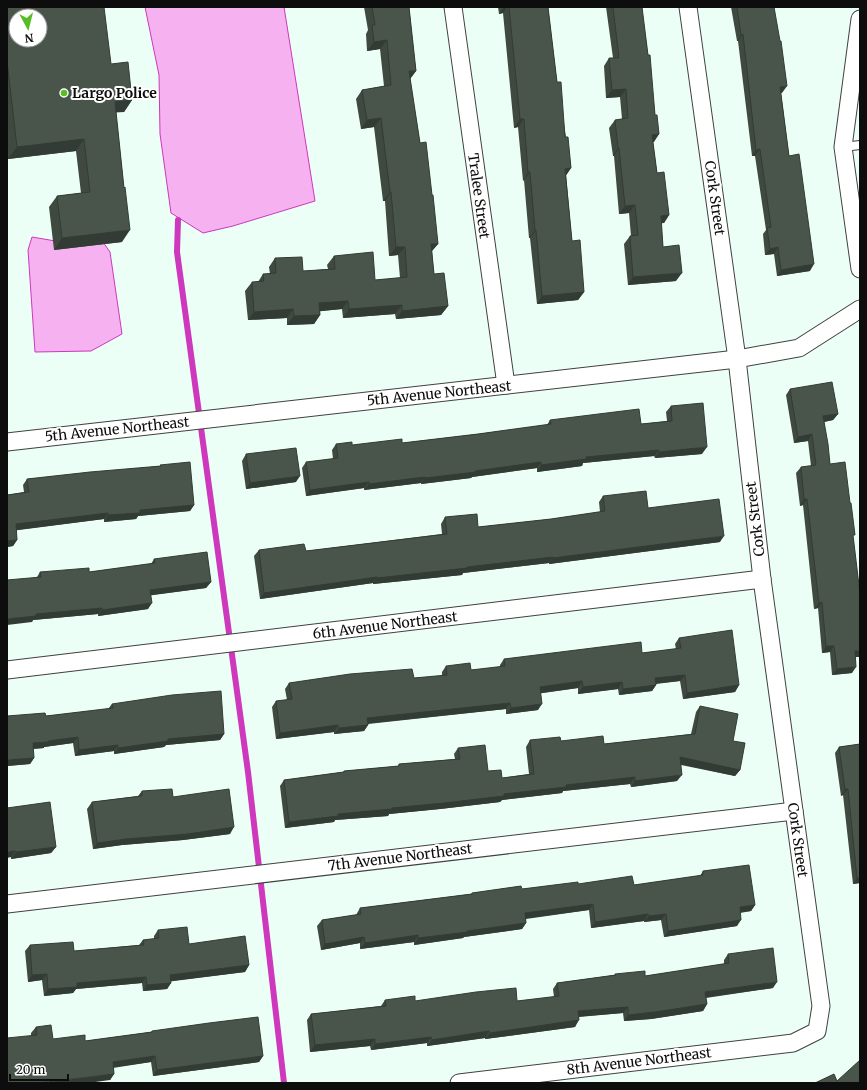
<svg xmlns="http://www.w3.org/2000/svg" width="867" height="1090" font-family="Merriweather,serif">
<rect width="100%" height="100%" fill="#ecfff6"/>
<!-- water -->
<g fill="#f6b1f0" stroke="#cd38bc">
<path d="M145,7H284L315,201L233,226L203,233L171,213L160,134L159,75Z"/>
<path d="M98,235L110,252L122,334L91,351L35,352L28,250L32,237L73,244Z"/>
</g>
<g fill="none" stroke-linecap="round" stroke-linejoin="round">
<!-- stream -->
<path stroke="#cd38bc" stroke-width="6" d="M178,220L177,252L248,772L284,1083"/>
<defs>
<path id="lane" d="M843,147L860,145"/>
<g id="street">
<path d="M453,7L506,385"/>
<path d="M860,19L843,147L860,269"/>
<path d="M7,442L737,359L799,348L860,309"/>
<path d="M7,670L762,579"/>
<path d="M7,904L794,811"/>
<path d="M459,1083L793,1043L817,1031L821,1006L762,579L737,359L688,7"/>
</g>
</defs>
<!-- lane casing -->
<use href="#lane" stroke="#404040" stroke-width="10"/>
<!-- street casing -->
<use href="#street" stroke="#404040" stroke-width="19"/>
<!-- lane -->
<use href="#lane" stroke="#fff" stroke-width="8"/>
<!-- street -->
<use href="#street" stroke="#fff" stroke-width="17"/>
</g>
<!-- wall -->
<g fill="#3f4940">
<path d="M7,7L111,64L132,100L124,112H116L124,188L122,242L54,250L49,207L57,196L81,193L76,151L8,159L7,145Z"/>
<path d="M364,7H409L416,71L410,79L420,143L438,244L432,251L434,274L448,306L441,315L396,319L395,314L343,318L342,309L320,311V315L314,324L287,325V318L248,320L245,291L252,282H258L263,274H270L269,267L275,258L303,271L328,269L327,265L334,256L375,280L400,278L398,255L389,256L385,201H383L374,127L361,129L356,99L362,90L384,86L380,49L367,51L366,34L368,30Z"/>
<path d="M498,7H548L557,82L571,168L566,175L572,241L584,292L578,300L537,304L530,238H529L524,180L523,181L518,127L514,128L503,13L499,14Z"/>
<path d="M606,7H642L655,115L659,134L653,142L657,173L669,215L664,223H661L663,247L676,281L628,285L624,244L630,236H631L629,213L619,214L614,156H613L609,128L615,120L622,119L620,97L606,98L604,66L609,58H613Z"/>
<path d="M731,7H774L782,93H781L789,156L810,271L777,276L774,254L765,255L763,234L766,230L755,156H752L738,41H737Z"/>
<path d="M790,389L838,414L833,420L824,422L830,464L853,538L860,657H855L852,673L832,675L830,652L822,653L818,608L814,609L803,505L800,506L796,473L801,467L811,466L808,441L794,443L786,395Z"/>
<path d="M671,406L702,454L655,458L654,456L583,463L582,466L537,472V468L472,477L471,478L421,484V483L364,490V488L306,496L302,468L306,462L333,459L332,450L336,444L352,445L402,443L478,434L547,425L550,420L641,424L667,421L666,412Z"/>
<path d="M246,454L296,482L246,489L242,461Z"/>
<path d="M160,465L194,505L190,511L138,516L136,519L104,522V519L16,530L17,540L13,546L7,547V495L24,492L23,485L27,479L160,466Z"/>
<path d="M603,496L648,508L720,542L549,564V563L463,573L462,575L373,584V583L260,599L254,556L259,550L306,551L442,534L441,524L445,517L478,527L551,519L600,512L599,502Z"/>
<path d="M154,559L211,582L206,588L151,595L148,609L98,616V614L33,620L32,622L37,577L40,572H89L151,564Z"/>
<path d="M679,638L739,685L735,692L683,699L680,681L656,684V685L652,691L619,695L618,689L578,694V688L541,693L538,710L506,714V709L368,724V725L364,731L334,734V732L276,739L272,707L276,701L287,700L285,689L289,683L414,678L442,676V672L446,666L471,670L500,667V665L504,659L642,653L676,649L675,644Z"/>
<path d="M112,704L224,734L220,740L166,745L164,747L114,754V751L75,756L73,743L44,747V748L33,749L34,758L30,764L7,766L46,716L108,709Z"/>
<path d="M700,706L733,741L740,770L735,776L681,765L677,781L631,787L630,784L563,791L562,793L502,800L500,802L440,809L389,814L388,816L335,820L334,822L285,828L280,786L284,780L343,772L344,771L398,766L399,764L455,759L454,754L458,748L488,771L502,778L529,774L526,747L530,740L561,741L604,744L691,734L696,712Z"/>
<path d="M860,744V883L853,884L843,795L841,796L835,753L839,747Z"/>
<path d="M142,791L173,797L230,834L183,840L122,845L93,849L87,809L92,802L138,796Z"/>
<path d="M7,808L56,847L51,853L11,859Z"/>
<path d="M703,871L755,905L751,911L740,913L737,926L664,937L661,920L644,922V921L591,928L589,910L526,919V923L522,929L464,937L463,938L414,945V942L360,949V943L321,950L317,926L322,920L356,915L360,908L471,894L472,893L522,889L578,884L634,885L700,876Z"/>
<path d="M158,930L189,944L249,965L245,972L171,981V983L167,989L143,991L142,983L76,989L73,993L44,996L42,980L28,982L25,951L30,945L74,951L139,945L143,940L154,939V936Z"/>
<path d="M728,954L773,988L706,998L707,1004L703,1011L651,1019L624,1021L623,1013L579,1017L575,1027L485,1039V1038L427,1046V1043L371,1050L370,1046L310,1052L307,1020L311,1014L381,1006L385,1000L415,1001H517L554,997L553,989L557,983L614,975L615,974L645,976L724,964V960Z"/>
<path d="M36,1027L53,1039L85,1041L151,1032L152,1031L263,1056L259,1062L153,1076L151,1062L113,1068L114,1074L110,1080L31,1035V1033Z"/>
</g>
<!-- shaded-wall -->
<g fill="#333c34">
<path d="M504,7H507L503,13L499,14Z"/>
<path d="M743,34L738,41H737L741,35Z"/>
<path d="M387,40L380,49L367,51L374,42Z"/>
<path d="M409,71H416L410,79Z"/>
<path d="M787,86L782,93L776,94L780,87Z"/>
<path d="M626,89L620,97L606,98L612,90Z"/>
<path d="M132,100L124,112L107,113L115,102Z"/>
<path d="M381,118L374,127L361,129L367,120Z"/>
<path d="M520,119H524L518,127L514,128Z"/>
<path d="M659,134L654,142L646,143L652,135Z"/>
<path d="M84,139L76,151L8,159L17,147Z"/>
<path d="M618,148H619L614,156H613Z"/>
<path d="M760,149L755,156H752L756,150Z"/>
<path d="M571,168L565,177V169Z"/>
<path d="M528,172H530L524,180L523,181Z"/>
<path d="M390,192H391L385,201H383Z"/>
<path d="M635,205L629,213L619,214L625,206Z"/>
<path d="M669,215L664,223L655,224L661,216Z"/>
<path d="M130,230L122,242L54,250L62,238Z"/>
<path d="M535,230H536L530,238H529Z"/>
<path d="M431,244H438L431,252Z"/>
<path d="M396,247H405L398,255L389,256Z"/>
<path d="M778,247L774,254L765,255L770,249Z"/>
<path d="M814,264L810,271L777,276L781,270Z"/>
<path d="M682,273L676,281L628,285L633,277Z"/>
<path d="M584,292L578,300L537,304L542,296Z"/>
<path d="M348,301L342,309L313,312L319,303Z"/>
<path d="M402,305L395,314L343,318L349,309Z"/>
<path d="M448,306L441,315L396,319L402,311Z"/>
<path d="M293,309L287,318L248,320L254,312Z"/>
<path d="M320,315L314,324L287,325L294,316Z"/>
<path d="M838,414L833,420L819,423L823,416Z"/>
<path d="M812,434L808,441L794,443L798,437Z"/>
<path d="M707,447L702,454L655,458L659,452Z"/>
<path d="M659,450L654,456L583,463L582,466L537,472L541,465L586,457Z"/>
<path d="M541,462L537,468L472,477L471,478L421,484L425,478Z"/>
<path d="M300,476L296,482L246,489L250,483Z"/>
<path d="M425,477L421,483L364,490L369,484Z"/>
<path d="M369,482L364,488L306,496L310,490Z"/>
<path d="M804,499H807L803,505L800,506Z"/>
<path d="M194,505L190,511L138,516L136,519L104,522L108,515L140,510Z"/>
<path d="M108,513L104,519L11,531L16,524Z"/>
<path d="M724,536L720,542L549,564L553,558Z"/>
<path d="M17,540L13,546L7,547V541Z"/>
<path d="M553,557L549,563L463,573L462,575L373,584L377,578Z"/>
<path d="M377,577L373,583L260,599L264,593Z"/>
<path d="M211,582L206,588L146,596L150,590Z"/>
<path d="M822,602L818,608L814,609L819,603Z"/>
<path d="M152,603L148,609L98,616L102,610Z"/>
<path d="M102,608L98,614L33,620L32,622L7,625V619L36,614Z"/>
<path d="M826,646H834L830,652L822,653Z"/>
<path d="M855,651H860V657H851Z"/>
<path d="M856,667L852,673L832,675L837,669Z"/>
<path d="M685,675L680,681L651,684L655,678Z"/>
<path d="M582,681L578,688L536,694L540,687Z"/>
<path d="M622,682L618,689L578,694L583,687Z"/>
<path d="M656,685L652,691L619,695L623,689Z"/>
<path d="M739,685L735,692L683,699L687,693Z"/>
<path d="M510,703L506,709L363,724L367,718Z"/>
<path d="M542,704L538,710L506,714L511,708Z"/>
<path d="M338,725L334,732L276,739L280,733Z"/>
<path d="M368,725L364,731L334,734L339,728Z"/>
<path d="M224,734L220,740L166,745L164,747L114,754L118,748L168,739Z"/>
<path d="M78,737L73,743L44,747V748L29,749L33,743Z"/>
<path d="M118,745L114,751L75,756L79,750Z"/>
<path d="M680,757L740,770L735,776L675,763Z"/>
<path d="M34,758L30,764L7,766V760Z"/>
<path d="M682,775L677,781L631,787L635,781Z"/>
<path d="M635,777L630,784L563,791L562,793L502,800L500,802L440,809L389,814L388,816L335,820L334,822L285,828L289,822L338,814L504,794L566,785Z"/>
<path d="M845,789H848L843,795L841,796Z"/>
<path d="M234,827L230,834L183,840L122,845L93,849L97,843L126,839Z"/>
<path d="M56,847L51,853L11,859L16,852Z"/>
<path d="M15,851L11,857L7,858V852Z"/>
<path d="M857,878H860V883L853,884Z"/>
<path d="M593,904L589,910L521,919L525,913Z"/>
<path d="M755,905L751,911L735,913L740,907Z"/>
<path d="M648,914L644,921L591,928L595,922Z"/>
<path d="M666,914L661,920L644,922L649,916Z"/>
<path d="M741,920L737,926L664,937L668,931Z"/>
<path d="M526,923L522,929L464,937L463,938L414,945L418,938Z"/>
<path d="M418,935L414,942L360,949L365,943Z"/>
<path d="M364,937L360,943L321,950L325,944Z"/>
<path d="M249,965L245,972L166,982L170,975Z"/>
<path d="M47,974L42,980L28,982L32,975Z"/>
<path d="M146,977L142,983L76,989L73,993L44,996L48,989L77,983Z"/>
<path d="M777,982L773,988L701,998L705,992Z"/>
<path d="M171,983L167,989L143,991L147,985Z"/>
<path d="M707,1004L703,1011L651,1019L624,1021L628,1015Z"/>
<path d="M628,1007L623,1013L574,1017L578,1011Z"/>
<path d="M579,1020L575,1027L485,1039L490,1033Z"/>
<path d="M489,1031L485,1038L427,1046L432,1040Z"/>
<path d="M431,1037L427,1043L371,1050L375,1044Z"/>
<path d="M375,1039L370,1046L310,1052L315,1045Z"/>
<path d="M155,1056L151,1062L108,1068L113,1062Z"/>
<path d="M263,1056L259,1062L153,1076L157,1070Z"/>
<path d="M114,1074L110,1080L88,1083H39Z"/>
</g>
<!-- building -->
<g fill="#49554a" stroke="#333c34" fill-rule="evenodd">
<path d="M7,7H104L111,64L128,62L132,100L115,102L124,188L125,187L130,230L62,238L57,196L90,192L84,139L17,147L7,61ZM16,16H40V40H16Z"/>
<path d="M372,7H409L416,71H409L420,143L426,142L432,195H433L438,244H431L434,274L444,273L448,306L402,311V305L349,309L348,301L319,303L320,315L294,316L293,309L254,312L252,282L264,281L263,274L276,273L275,258L302,257L303,271L335,269L334,256L373,252L375,280L407,277L405,247H396L391,192H390L381,118L367,120L362,90L391,85L387,40L374,42L372,25H375Z"/>
<path d="M509,7H548L557,82H561L565,137H568L571,168L565,169L572,241L580,240L584,292L542,296L536,230H535L530,172H528L524,119H520Z"/>
<path d="M613,7H642L648,55H650L655,115H657L659,134L652,135L657,173L664,172L669,215L661,216L663,247L679,245L682,273L633,277L630,236L638,235L635,205L625,206L619,148H618L615,120L628,118L626,89L612,90L609,58H619Z"/>
<path d="M737,7H774L780,41H781L787,86L780,87L789,156L799,154L814,264L781,270L778,247L770,249L767,228L771,227L760,149L756,150L743,34L741,35Z"/>
<path d="M832,382L838,414L823,416L828,444L830,464L845,462L850,503H851L855,535H853L860,594V651H855L856,667L837,669L834,646H826L822,602L819,603L807,499H804L801,467L816,465L812,434L798,437L790,389Z"/>
<path d="M703,403L707,447L659,452V450L586,457V459L541,465V462L475,471L476,472L425,478V477L369,484V482L310,490L306,462L338,458L336,444L352,442V445L402,439V443L478,434L551,424L550,420L639,409L641,424L672,421L671,406Z"/>
<path d="M296,448L300,476L250,483L246,454Z"/>
<path d="M190,462L194,505L140,510V513L108,515V513L16,524L17,540L7,541V495L29,492L27,479L90,472L161,466L160,465Z"/>
<path d="M646,491L648,508L719,499L724,536L553,558V557L467,567V568L377,578V577L264,593L259,550L304,544L306,551L447,534L445,517L477,514L478,527L551,519L605,511L603,496Z"/>
<path d="M207,552L211,582L150,590L152,603L102,610V608L36,614V616L7,619V580L41,577L40,572L89,568V572L155,563L154,559Z"/>
<path d="M732,630L739,685L687,693L685,675L655,678L656,685L623,689L622,682L583,687L582,681L540,687L542,704L511,708L510,703L367,718L368,725L339,728L338,725L280,733L276,701L292,699L289,683L350,674L412,669L414,678L447,675L446,666L470,663L471,670L505,666L504,659L641,642L642,653L681,648L679,638Z"/>
<path d="M221,691L224,734L168,739V741L118,748V745L79,750L78,737L48,741V742L33,743L34,758L7,760V716L45,713L46,716L113,708L112,704L172,695Z"/>
<path d="M700,706L738,714L733,741L745,743L740,770L680,757L682,775L635,781V777L566,785V787L504,794V796L444,803L392,808V809L338,814V816L289,822L284,780L344,772V771L399,766V764L460,759L458,748L485,745L488,771L501,770L502,778L534,774L530,740L560,737L561,741L603,736L604,744L695,734Z"/>
<path d="M860,744V878H857L848,789H845L839,747Z"/>
<path d="M172,789L173,797L229,789L234,827L188,834L126,839L97,843L92,802L142,796V791Z"/>
<path d="M50,802L56,847L16,852L15,851L7,852V808Z"/>
<path d="M749,865L755,905L740,907L741,920L668,931L666,914L649,916L648,914L595,922L593,904L525,913L526,923L467,931L468,932L418,938V935L365,943L364,937L325,944L322,920L361,914L360,908L472,894V893L521,886L522,889L578,882V884L632,876L634,885L703,875V871Z"/>
<path d="M187,927L189,944L245,936L249,965L170,975L171,983L147,985L146,977L77,983V987L48,989L47,974L32,975L30,945L73,942L74,951L144,945L143,940L159,938L158,930Z"/>
<path d="M773,948L777,982L705,992L707,1004L655,1012L628,1015V1007L578,1011L579,1020L490,1033L489,1031L432,1040L431,1037L375,1044V1039L315,1045L311,1014L386,1006L385,1000L415,996V1001L476,992L516,988L517,1001L559,996L557,983L616,975L615,974L645,971V976L729,963L728,954Z"/>
<path d="M258,1017L263,1056L157,1070L155,1056L113,1062L114,1074L39,1083H7V1038L37,1035L36,1027L51,1025L53,1039L85,1035V1041L152,1032V1031L209,1023Z"/>
<path d="M860,1060V1083H815L834,1074L837,1081Z"/>
</g>
<!-- markers -->
<circle fill="#56bd24" stroke="#fff" stroke-width="1.5" cx="64" cy="93" r="4"/>
<g text-anchor="middle" dominant-baseline="central" stroke-width="4" stroke-linejoin="round" paint-order="stroke">
<!-- poi labels -->
<g font-size="14" font-weight="bold" fill="#0d0d0d" stroke="#fff" text-anchor="start">
<text x="72" y="93">Largo Police</text>
</g>
<!-- street labels -->
<g font-size="14" fill="#0d0d0d" stroke="#fff">
<text transform="translate(479 196) rotate(82)">Tralee Street</text>
<text transform="translate(715 198) rotate(82)">Cork Street</text>
<text transform="translate(439 393) rotate(-6)">5th Avenue Northeast</text>
<text transform="translate(117 429) rotate(-6)">5th Avenue Northeast</text>
<text transform="translate(755 519) rotate(-97)">Cork Street</text>
<text transform="translate(385 625) rotate(-7)">6th Avenue Northeast</text>
<text transform="translate(798 840) rotate(82)">Cork Street</text>
<text transform="translate(400 857) rotate(-7)">7th Avenue Northeast</text>
<text transform="translate(639 1061) rotate(-7)">8th Avenue Northeast</text>
</g>
</g>
<!-- border -->
<rect width="867" height="1090" fill="none" stroke="#0d0d0d" stroke-width="16"/>
<!-- north arrow -->
<g transform="translate(28 28) rotate(173)"><circle r="19" fill="#ffffff" stroke="#9e9e9e"/>
<path d="M0-3L7 15L0 10L-7 15Z" fill="#56bd24"/>
<text y="-6" font-size="11" font-weight="bold" text-anchor="middle" fill="#0d0d0d">N</text>
</g>
<!-- scale -->
<path d="M10 1074v6h58v-6" fill="none" stroke="#0d0d0d" stroke-width="2"/>
<text x="16" y="1074" font-size="12" fill="#0d0d0d" stroke="#ffffff" stroke-width="3" paint-order="stroke">20 m</text>
</svg>
